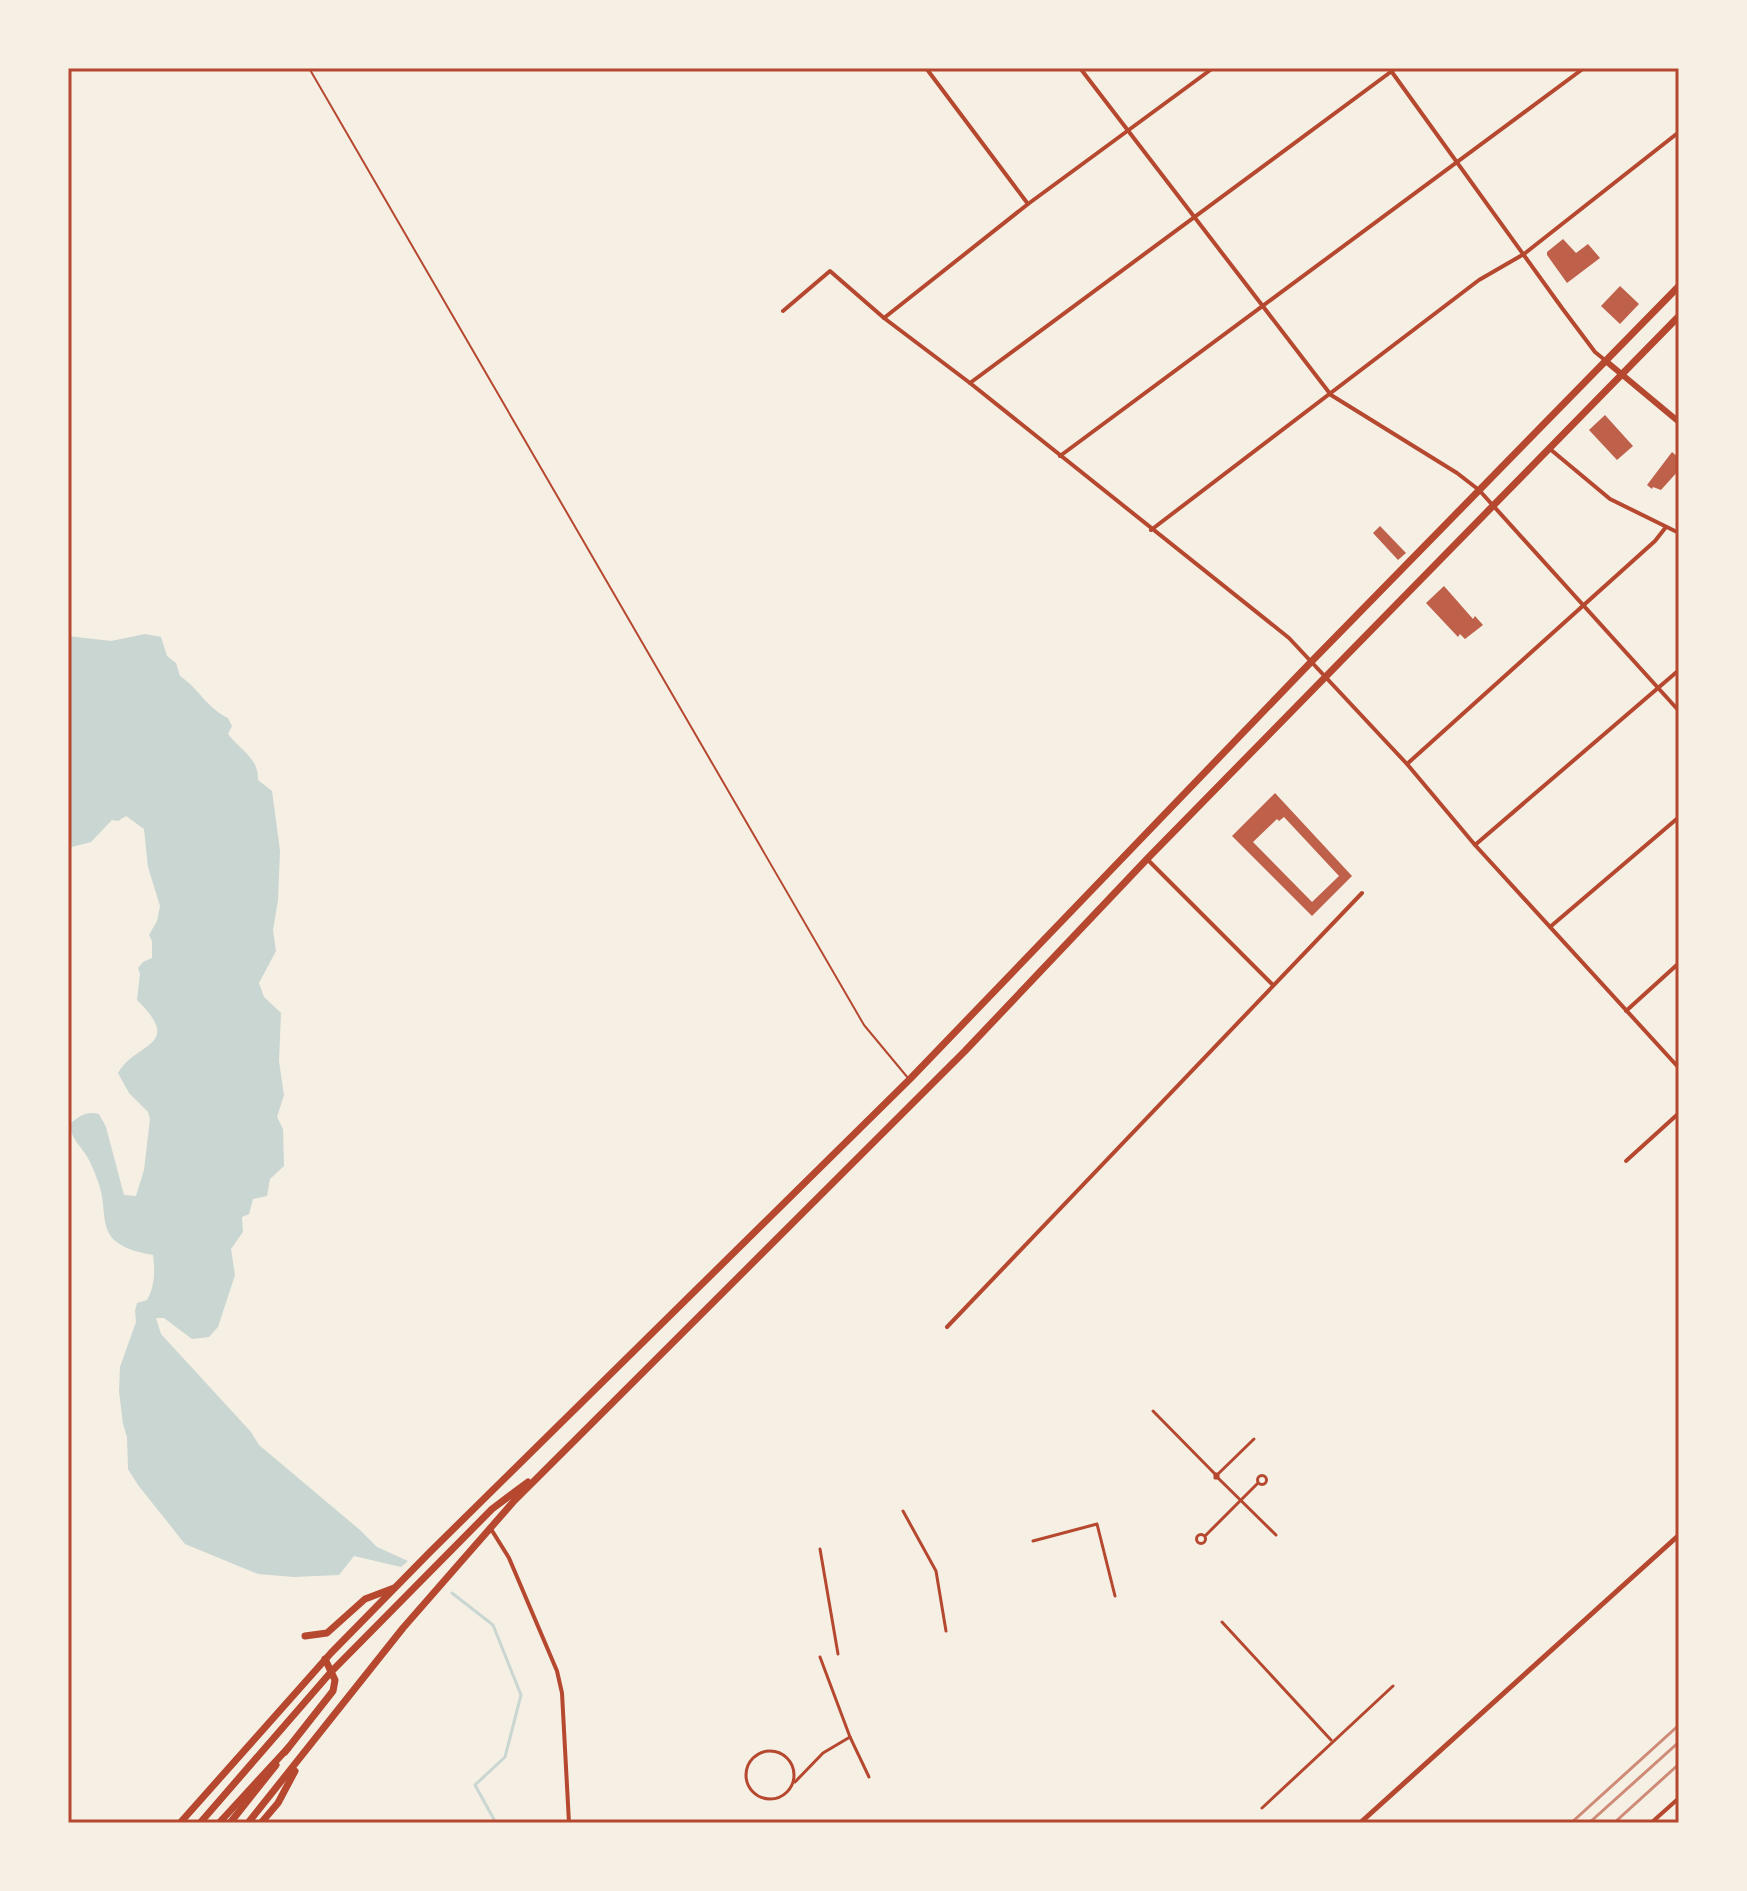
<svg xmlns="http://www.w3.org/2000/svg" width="1747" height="1891" font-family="'PT Sans',sans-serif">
<rect width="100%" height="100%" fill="#f6efe4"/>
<!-- water -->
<path fill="#c9d6d2" d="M145,634L161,637L167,656L176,663L180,676C197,687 209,710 228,718L232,726L228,734C240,750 259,758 258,780L272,791L280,851L278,900L273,930L276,951L259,983L264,997L281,1013L279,1061L284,1095L277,1117L283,1129L284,1166L270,1179L267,1196L253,1199L249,1214L242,1217L243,1232L231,1249L235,1275L218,1327L209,1337L192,1339L164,1318H156L161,1334L251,1432L259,1445L360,1530L377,1547L408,1561L401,1567L354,1556L339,1575L294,1577L258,1574L185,1544L138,1485L128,1469L127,1437L123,1424L119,1391L120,1367L136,1322L135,1311L137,1303L147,1300C155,1285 155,1272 153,1255C143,1253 132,1251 123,1246C100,1235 106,1212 101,1192C99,1182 94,1171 90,1162C84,1148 71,1141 70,1124C79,1116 87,1111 99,1114L106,1127L124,1195L136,1196L144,1170L150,1119L148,1112L129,1093L118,1073C135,1042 185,1047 137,1000L140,974L138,968L143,962L152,958V941L149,935L157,921L160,906L148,867L144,829L126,816L118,821L112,820L91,842L68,848V636L111,641Z"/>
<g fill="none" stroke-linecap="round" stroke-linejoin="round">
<!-- stream -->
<path stroke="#c9d6d2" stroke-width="3" d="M452,1593L493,1625L521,1695L505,1757L475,1785L496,1823"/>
</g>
<!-- building -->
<g fill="#bf614a" fill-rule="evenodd">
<path d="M1563,239L1576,253L1588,244L1600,258L1567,283L1547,255V252Z"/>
<path d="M1620,286L1639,304L1620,324L1601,306Z"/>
<path d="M1605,415L1633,446L1617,460L1589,430Z"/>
<path d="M1672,452L1679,458V470L1661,490L1653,487L1652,489L1647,485Z"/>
<path d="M1380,526L1406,553L1398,560L1373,533Z"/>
<path d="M1444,586L1473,619L1475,616L1483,625L1465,639L1460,634L1458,637L1426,603Z"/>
<path d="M1275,793L1352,876L1312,916L1232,836ZM1284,817L1339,876L1312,902L1253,842L1277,819L1279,821Z"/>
</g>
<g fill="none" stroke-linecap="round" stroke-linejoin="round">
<!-- service -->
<path stroke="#b5482f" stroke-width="2" d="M309,68L864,1025L908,1078"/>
<!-- pedestrian -->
<g stroke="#b5482f" stroke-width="3">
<path d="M1153,1411L1215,1474"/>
<path d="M1218,1474H1215V1478H1218V1474L1254,1439"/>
<circle cx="1262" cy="1480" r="4.5"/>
<path d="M1218,1478L1276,1535"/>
<path d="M903,1511L936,1571L946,1631"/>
<circle cx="1201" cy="1539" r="4.5"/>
<path d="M1205,1536L1258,1483"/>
<path d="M1033,1541L1097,1524L1115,1596"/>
<path d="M820,1549L838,1654"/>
<path d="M1222,1622L1331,1740"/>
<path d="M820,1657L850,1737L869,1777"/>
<circle cx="770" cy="1775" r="24"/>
<path d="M795,1782L823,1753L850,1737"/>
<path d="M1262,1808L1393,1686"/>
</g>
<!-- minor -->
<g stroke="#b5482f" stroke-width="4">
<path d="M926,68L1028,204"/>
<path d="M1080,68L1331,395L1457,473L1479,490L1679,711"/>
<path d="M1389,68L1562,308L1595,352L1606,361"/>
<path d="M783,311L830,271L884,318L970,383L1289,638L1407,764L1475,845L1679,1068"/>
<path d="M884,318L1028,204L1213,68"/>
<path d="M970,383L1396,68"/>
<path d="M1550,449L1610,499L1679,533"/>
<path d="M1060,456L1584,68"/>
<path d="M1151,530L1479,280L1524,254L1679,132"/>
<path d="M1407,764L1655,541L1666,527"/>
<path d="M1475,845L1679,670"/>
<path d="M1147,859L1272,984"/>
<path d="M1550,927L1679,817"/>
<path d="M1626,1011L1679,963"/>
<path d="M1626,1161L1679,1113"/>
<path d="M947,1327L1362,893"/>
<path d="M491,1529L509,1558L557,1671L562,1693L569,1823"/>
<path d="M1651,1823L1679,1798"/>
</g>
<!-- tertiary -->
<path stroke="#b5482f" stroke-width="5" d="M1360,1823L1679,1535"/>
<!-- secondary -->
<path stroke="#b5482f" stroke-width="6" d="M1607,362L1679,422"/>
<!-- trunk -->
<g stroke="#b5482f" stroke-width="7">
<path d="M305,1636L327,1633L365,1599L394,1588"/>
<path d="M331,1672L492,1509L528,1482"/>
<path d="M285,1752L333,1691L335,1680L325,1659"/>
<path d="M180,1823L331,1653L431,1551L910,1079L1311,662L1679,286"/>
<path d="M230,1823L276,1765"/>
<path d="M248,1823L403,1628L514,1501L965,1051L1147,859L1679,316"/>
<path d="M261,1823L278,1803L295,1771"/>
</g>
<!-- motorway -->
<g stroke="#b5482f" stroke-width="7">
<path d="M200,1823L331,1672"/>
<path d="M219,1823L288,1748"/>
</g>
<!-- rail -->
<g stroke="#cf8b77" stroke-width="3">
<path d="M1571,1823L1679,1725"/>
<path d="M1589,1823L1679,1742"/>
<path d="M1614,1823L1679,1764"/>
</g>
</g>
<!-- border -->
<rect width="1747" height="1891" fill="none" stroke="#f6efe4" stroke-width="140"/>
<rect x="70" y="70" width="1607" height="1751" fill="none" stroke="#b5482f" stroke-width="3"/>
</svg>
